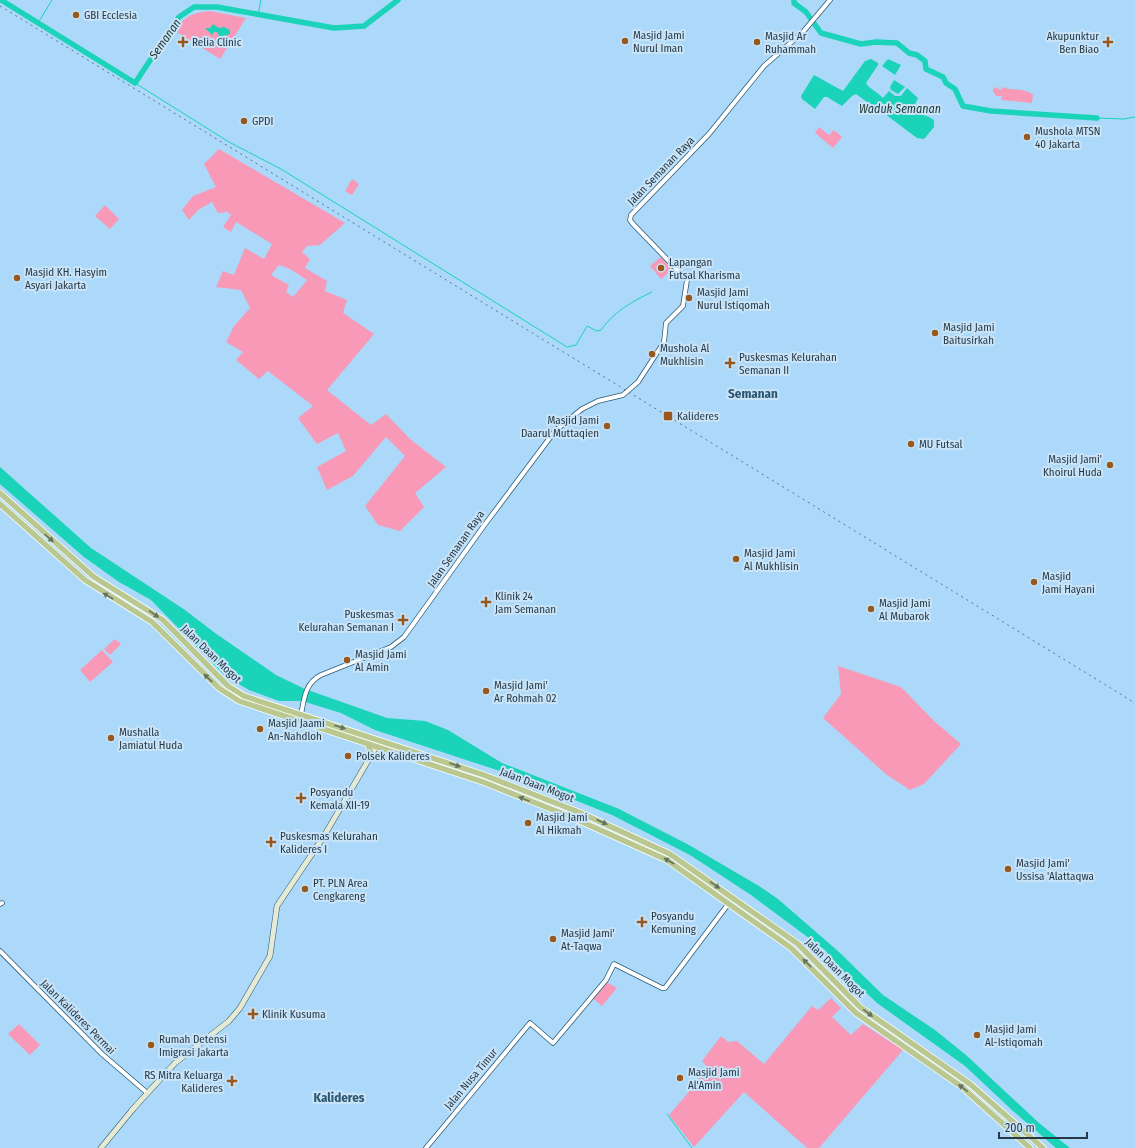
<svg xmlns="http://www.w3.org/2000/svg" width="1135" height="1148" font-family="'Fira Sans Condensed',sans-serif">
<rect width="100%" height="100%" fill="#acd9fa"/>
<!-- green -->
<g fill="#f799b7" fill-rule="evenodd">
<path d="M209,11L246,18L220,59L175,31C184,16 193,13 209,11Z"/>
<path d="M994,87L1001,90L1002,87C1013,91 1026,88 1033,95L1032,103C1022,102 1012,101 1001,100L1002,96H996L993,91Z"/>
<path d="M819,127L829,135L834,130L842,137L833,148L815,133Z"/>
<path d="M219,149L345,223L320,245L307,246L302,252L310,259L305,268L327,281L325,291L347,300L343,313L374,334L327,390L371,425L386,414L410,439L446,467L415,493L424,507L400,531L378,525L365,506L405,456L386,437L353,476L327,490L317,467L346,451L338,433L317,444L298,418L313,406L268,371L259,379L236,360L243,352L226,342L234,326L250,308L241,290L216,287L223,271L234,275L245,248L264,259L272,244L236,222L231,232L223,227L231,215L227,212L218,213L212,202L198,210L189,220L182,210L193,196L216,187L204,164ZM279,265L290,269L307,280L293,297L286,292L289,285L271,275Z"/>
<path d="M352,179L359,184L352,195L345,191Z"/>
<path d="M105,205L119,219L110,229L95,216Z"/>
<path d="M661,257L672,270L661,279L650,266Z"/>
<path d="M115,639L121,644L110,655L104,649Z"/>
<path d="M102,650L113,662L90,682L80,670Z"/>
<path d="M838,666L901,687L934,721L961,744L924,784L910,790L887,775L823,718L841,694Z"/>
<path d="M606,982L617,988L602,1006L592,998Z"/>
<path d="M831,998L841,1008L832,1017L851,1035L863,1024L903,1050L819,1148H807L744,1092L694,1147L669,1115L693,1087L707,1067L702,1061L721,1036L728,1042L737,1041L764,1064L812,1006L818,1010Z"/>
<path d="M19,1024L40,1045L30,1055L8,1034Z"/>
</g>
<!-- water -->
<g fill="#1ad3b9">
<path d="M213,24L219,28L224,27L230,30V34L224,36L223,44L215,39H217L219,35L217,32H214L212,35L205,28H210Z"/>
<path d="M871,59L878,63V65L866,83C869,89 878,92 883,98L889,91L895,96H901L907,88L918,98L914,107L915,112L929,117L934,120V127L924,139L917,138L885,114L887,110L885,108L881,112L856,94L852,96L842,106L827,97H824L815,109L802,99L801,96L814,75L843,91L865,61Z"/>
<path d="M888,59L901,65L895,75L882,66Z"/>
<path d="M894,80L905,87L898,94L891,90L890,87Z"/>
<path d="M0,467L91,548L185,610L215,633L276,675L305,689L387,718L425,721L448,730L502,763L619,809L689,845L759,886L778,899L839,952L883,995L935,1030L966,1055L1039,1123L1070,1148H1056L1013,1111L965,1066L877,1003L836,964L825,950L751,895L690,855L612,815L515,776L375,730L341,713L302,701H279L249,690L225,676L151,600L119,582L84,557L0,484Z"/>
</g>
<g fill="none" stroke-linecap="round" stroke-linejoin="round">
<!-- stream -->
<g stroke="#1ad3b9" stroke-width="1">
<path d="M258,15L261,0"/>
<path d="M38,23L52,0"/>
<path d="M135,83L229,142L281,169L567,347L576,345L587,326L597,331L601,330C615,311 631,302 652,292"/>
<path d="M1097,118L1124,119L1135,117"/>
<path d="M667,1114L692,1148"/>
</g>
<!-- river -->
<g stroke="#1ad3b9" stroke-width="5.5">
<path d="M1,0L135,83L179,17L194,7H217L334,28L364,26L398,0"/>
<path d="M794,0V3L806,12L821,33L861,44L876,42L897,43L909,53L917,55L925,61L926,69L943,77L946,83L955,89L963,106L991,111L1097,118"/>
</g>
<defs>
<g id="tertiary">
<path d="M301,715C304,699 305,683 321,675L391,647L404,637L483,527L555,431L582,409L598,401L623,395L638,382L664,342L666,323L683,306L687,280L633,224L630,220L631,215L709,134L764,66L803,32L830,0"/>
<path d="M0,904L2,903"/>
<path d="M0,951L102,1054L145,1091"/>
<path d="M426,1148L530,1023L553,1043L606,980L614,964L662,988H665L729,903"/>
</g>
<g id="secondary">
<path d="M132,1110L175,1063L229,1021L240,1008L270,956L277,906L324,836L376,747"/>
<path d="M101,1148L133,1109"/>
</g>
<g id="trunk">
<path d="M0,493L94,577L163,620L228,686L244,696L484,775L581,813L670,854L798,944L860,1007L970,1084L1043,1148"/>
<path d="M0,504L85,580L152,622L219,688L239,701L483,782L571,817L667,860L791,948L856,1013L962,1087L1030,1148"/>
<path d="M368,744L371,754"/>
</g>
</defs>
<!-- tertiary casing -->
<use href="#tertiary" stroke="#2e5974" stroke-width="5.5"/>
<!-- secondary casing -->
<use href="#secondary" stroke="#2e5974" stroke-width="6"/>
<!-- trunk casing -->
<use href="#trunk" stroke="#fff" stroke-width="7"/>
<!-- tertiary -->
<use href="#tertiary" stroke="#fff" stroke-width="4"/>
<!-- secondary -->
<use href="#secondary" stroke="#e5ead5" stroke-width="5"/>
<!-- trunk -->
<use href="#trunk" stroke="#bac78f" stroke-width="5.5"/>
<!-- rail -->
<path stroke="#587489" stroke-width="1" stroke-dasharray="2 4" stroke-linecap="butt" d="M0,6L1135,703"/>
</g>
<!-- one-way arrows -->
<defs><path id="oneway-solid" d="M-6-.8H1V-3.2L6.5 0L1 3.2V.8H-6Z"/></defs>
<g fill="#627263">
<use href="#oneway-solid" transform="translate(49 538) rotate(42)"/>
<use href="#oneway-solid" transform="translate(108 596) rotate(-150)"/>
<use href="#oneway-solid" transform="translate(154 614) rotate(35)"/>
<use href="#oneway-solid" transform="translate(208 678) rotate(-136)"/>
<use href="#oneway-solid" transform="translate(340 727) rotate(17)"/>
<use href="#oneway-solid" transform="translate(455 765) rotate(19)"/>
<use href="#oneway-solid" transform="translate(524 799) rotate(-158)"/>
<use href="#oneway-solid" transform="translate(602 822) rotate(24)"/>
<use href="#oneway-solid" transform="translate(669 861) rotate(-150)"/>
<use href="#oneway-solid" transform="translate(715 885) rotate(35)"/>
<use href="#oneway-solid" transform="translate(807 963) rotate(-135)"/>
<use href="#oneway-solid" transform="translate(868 1013) rotate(37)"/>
<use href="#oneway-solid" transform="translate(963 1088) rotate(-142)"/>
</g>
<!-- markers -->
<g fill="#97581e" stroke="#c9e4f8" stroke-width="1.5">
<circle cx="76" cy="15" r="4"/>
<circle cx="625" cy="41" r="4"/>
<path d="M181 36h4v4h4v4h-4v4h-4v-4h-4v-4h4z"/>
<circle cx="757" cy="42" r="4"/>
<path d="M1106 36h4v4h4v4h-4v4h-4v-4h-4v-4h4z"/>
<circle cx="244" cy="121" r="4"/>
<circle cx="1027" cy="137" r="4"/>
<circle cx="661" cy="268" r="4"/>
<circle cx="17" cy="278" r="4"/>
<circle cx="689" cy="298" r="4"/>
<circle cx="935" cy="333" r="4"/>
<circle cx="652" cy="354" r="4"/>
<path d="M728 357h4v4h4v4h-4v4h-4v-4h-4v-4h4z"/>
<rect x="663" y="411" width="10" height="10" rx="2"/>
<circle cx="607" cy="426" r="4"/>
<circle cx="911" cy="444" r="4"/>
<circle cx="1110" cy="465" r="4"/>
<circle cx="736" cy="559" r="4"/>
<circle cx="1034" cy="582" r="4"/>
<path d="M484 596h4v4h4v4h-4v4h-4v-4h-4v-4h4z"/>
<circle cx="871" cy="609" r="4"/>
<path d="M401 614h4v4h4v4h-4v4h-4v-4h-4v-4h4z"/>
<circle cx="347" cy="660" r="4"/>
<circle cx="486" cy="691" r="4"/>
<circle cx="260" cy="729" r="4"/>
<circle cx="111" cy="738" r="4"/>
<circle cx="348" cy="756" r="4"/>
<path d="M299 792h4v4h4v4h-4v4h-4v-4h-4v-4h4z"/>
<circle cx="528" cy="823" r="4"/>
<path d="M269 836h4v4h4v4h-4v4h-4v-4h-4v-4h4z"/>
<circle cx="1008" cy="869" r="4"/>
<circle cx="305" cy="889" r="4"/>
<path d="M640 916h4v4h4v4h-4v4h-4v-4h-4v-4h4z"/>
<circle cx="553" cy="939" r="4"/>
<path d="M251 1008h4v4h4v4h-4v4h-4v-4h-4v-4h4z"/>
<circle cx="977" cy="1035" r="4"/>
<circle cx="151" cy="1045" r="4"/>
<circle cx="680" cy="1078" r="4"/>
<path d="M230 1075h4v4h4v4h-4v4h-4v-4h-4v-4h4z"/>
</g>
<g text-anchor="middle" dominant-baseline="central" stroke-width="4" stroke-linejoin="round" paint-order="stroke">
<!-- poi labels -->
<g font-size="11" fill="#273946" stroke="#c9e4f8" text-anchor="start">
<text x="84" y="15">GBI Ecclesia</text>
<text x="633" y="35">Masjid Jami<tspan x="633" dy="13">Nurul Iman</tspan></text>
<text x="765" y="36">Masjid Ar<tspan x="765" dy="13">Ruhammah</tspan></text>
<text x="1099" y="36" text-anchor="end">Akupunktur<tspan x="1099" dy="13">Ben Biao</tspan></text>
<text x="192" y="42">Relia Clinic</text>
<text x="252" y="121">GPDI</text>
<text x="1035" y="131">Mushola MTSN<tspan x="1035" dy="13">40 Jakarta</tspan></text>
<text x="669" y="262">Lapangan<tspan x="669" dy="13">Futsal Kharisma</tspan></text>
<text x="25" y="272">Masjid KH. Hasyim<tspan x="25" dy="13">Asyari Jakarta</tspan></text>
<text x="697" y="292">Masjid Jami<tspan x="697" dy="13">Nurul Istiqomah</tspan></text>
<text x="943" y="327">Masjid Jami<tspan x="943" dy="13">Baitusirkah</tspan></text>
<text x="660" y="348">Mushola Al<tspan x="660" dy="13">Mukhlisin</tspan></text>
<text x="739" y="357">Puskesmas Kelurahan<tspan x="739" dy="13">Semanan II</tspan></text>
<text x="677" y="416">Kalideres</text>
<text x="599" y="420" text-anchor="end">Masjid Jami<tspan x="599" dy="13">Daarul Muttaqien</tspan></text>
<text x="919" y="444">MU Futsal</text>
<text x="1102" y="459" text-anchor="end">Masjid Jami'<tspan x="1102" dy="13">Khoirul Huda</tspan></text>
<text x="744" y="553">Masjid Jami<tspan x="744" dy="13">Al Mukhlisin</tspan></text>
<text x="1042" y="576">Masjid<tspan x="1042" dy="13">Jami Hayani</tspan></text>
<text x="495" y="596">Klinik 24<tspan x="495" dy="13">Jam Semanan</tspan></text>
<text x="879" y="603">Masjid Jami<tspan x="879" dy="13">Al Mubarok</tspan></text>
<text x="394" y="614" text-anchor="end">Puskesmas<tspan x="394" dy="13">Kelurahan Semanan I</tspan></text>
<text x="355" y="654">Masjid Jami<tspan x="355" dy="13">Al Amin</tspan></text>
<text x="494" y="685">Masjid Jami'<tspan x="494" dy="13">Ar Rohmah 02</tspan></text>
<text x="268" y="723">Masjid Jaami<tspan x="268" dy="13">An-Nahdloh</tspan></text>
<text x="119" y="732">Mushalla<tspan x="119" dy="13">Jamiatul Huda</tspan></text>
<text x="356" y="756">Polsek Kalideres</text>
<text x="310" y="792">Posyandu<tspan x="310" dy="13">Kemala XII-19</tspan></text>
<text x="536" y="817">Masjid Jami<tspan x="536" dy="13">Al Hikmah</tspan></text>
<text x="280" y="836">Puskesmas Kelurahan<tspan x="280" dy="13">Kalideres I</tspan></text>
<text x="1016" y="863">Masjid Jami'<tspan x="1016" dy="13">Ussisa 'Alattaqwa</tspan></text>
<text x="313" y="883">PT. PLN Area<tspan x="313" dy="13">Cengkareng</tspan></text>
<text x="651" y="916">Posyandu<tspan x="651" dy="13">Kemuning</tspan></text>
<text x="561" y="933">Masjid Jami'<tspan x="561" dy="13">At-Taqwa</tspan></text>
<text x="262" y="1014">Klinik Kusuma</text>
<text x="985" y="1029">Masjid Jami<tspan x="985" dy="13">Al-Istiqomah</tspan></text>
<text x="159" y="1039">Rumah Detensi<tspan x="159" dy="13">Imigrasi Jakarta</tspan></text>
<text x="688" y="1072">Masjid Jami<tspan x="688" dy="13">Al'Amin</tspan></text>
<text x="223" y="1075" text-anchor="end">RS Mitra Keluarga<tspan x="223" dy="13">Kalideres</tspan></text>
</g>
<!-- street labels -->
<g font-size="11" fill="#273946" stroke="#c9e4f8">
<text transform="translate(661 171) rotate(-46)">Jalan Semanan Raya</text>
<text transform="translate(456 549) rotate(-55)">Jalan Semanan Raya</text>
<text transform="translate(211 654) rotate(44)">Jalan Daan Mogot</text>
<text transform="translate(537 785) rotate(21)">Jalan Daan Mogot</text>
<text transform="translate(835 968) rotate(45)">Jalan Daan Mogot</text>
<text transform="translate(78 1017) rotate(45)">Jalan Kalideres Permai</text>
<text transform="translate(471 1079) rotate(-50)">Jalan Nusa Timur</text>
</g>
<!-- water labels -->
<g font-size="12" font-style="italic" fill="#213b36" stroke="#c9e4f8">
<text transform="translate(165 39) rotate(-55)">Semanan</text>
<text x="900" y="109">Waduk Semanan</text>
</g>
<!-- quarter labels -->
<g font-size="13" font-weight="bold" fill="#2c5772" stroke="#c9e4f8">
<text x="753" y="393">Semanan</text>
<text x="339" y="1097">Kalideres</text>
</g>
</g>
<!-- scale -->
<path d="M999 1132v6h88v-6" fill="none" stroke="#273946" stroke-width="2"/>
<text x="1005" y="1132" font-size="12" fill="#273946" stroke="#c9e4f8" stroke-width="3" paint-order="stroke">200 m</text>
</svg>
